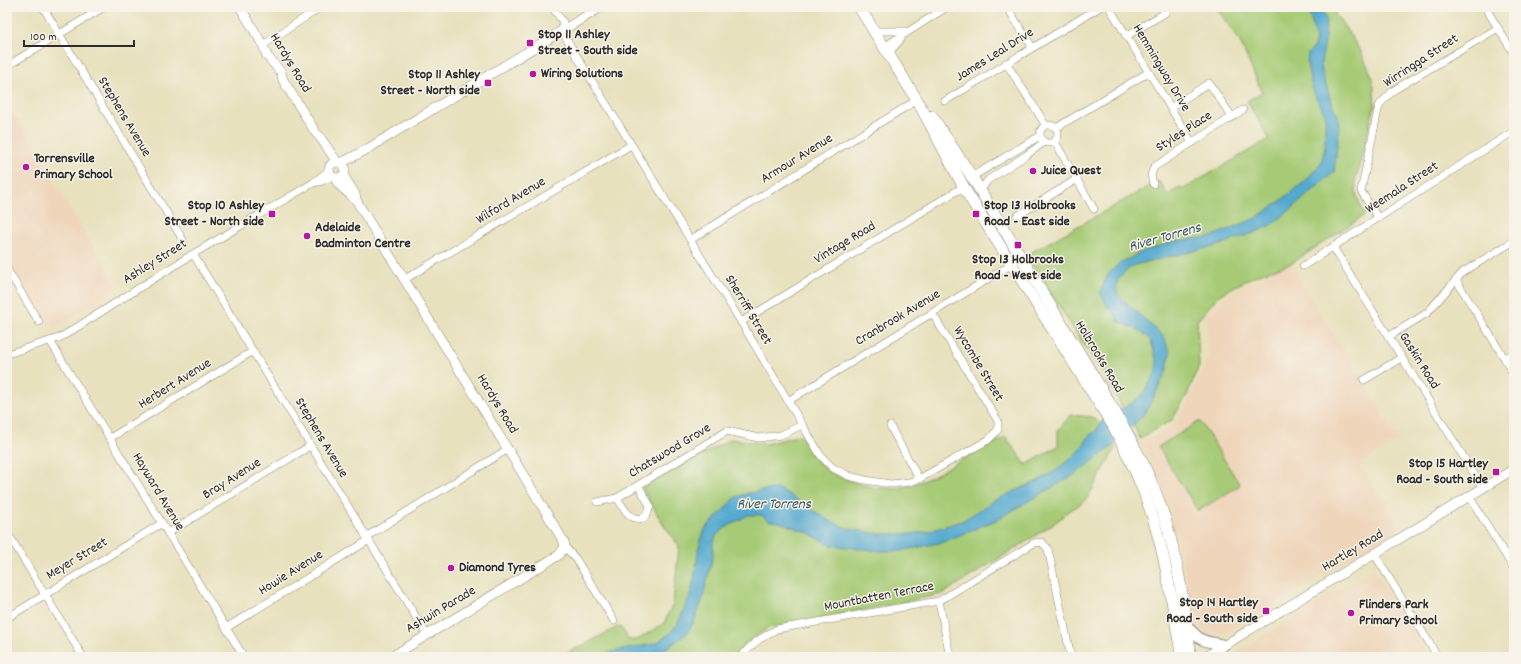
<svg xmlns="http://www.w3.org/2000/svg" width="1521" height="664" font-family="Dekko,sans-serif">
<rect width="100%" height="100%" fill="#f7f3e8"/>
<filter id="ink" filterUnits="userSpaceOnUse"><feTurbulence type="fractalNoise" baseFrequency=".025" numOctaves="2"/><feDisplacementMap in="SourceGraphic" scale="8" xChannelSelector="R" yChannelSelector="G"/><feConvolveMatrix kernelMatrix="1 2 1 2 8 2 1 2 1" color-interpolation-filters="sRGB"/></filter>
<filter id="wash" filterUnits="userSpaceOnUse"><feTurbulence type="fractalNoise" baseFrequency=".012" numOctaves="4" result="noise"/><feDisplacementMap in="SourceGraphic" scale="16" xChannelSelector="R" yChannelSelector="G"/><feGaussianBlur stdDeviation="0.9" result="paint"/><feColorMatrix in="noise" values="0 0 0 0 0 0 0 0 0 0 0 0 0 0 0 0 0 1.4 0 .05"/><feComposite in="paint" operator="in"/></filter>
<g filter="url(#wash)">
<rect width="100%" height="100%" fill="#e8e1be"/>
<!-- built -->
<g fill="#efd6bb">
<path d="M7,104L118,288L55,327L44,321L7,260Z"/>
<path d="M1288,261L1399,440L1359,464L1399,528L1229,632L1213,637L1202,632L1197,620L1167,504L1151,461L1146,451L1139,444L1177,422L1193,390L1208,357L1206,312L1233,292L1261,278Z"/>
<path d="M1373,569L1429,657H1229Z"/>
</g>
<!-- green -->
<g fill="#a6ca74" stroke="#687a50">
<path d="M1216,7H1331L1360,50L1373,78L1375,105L1355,182L1357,197L1365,215L1292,263L1254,276L1219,295L1197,321L1199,366L1187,395L1172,420L1140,439L1137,433L1105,377L1026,255L1159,181L1168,195L1180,187L1182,190L1269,139L1247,101L1262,92L1240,42Z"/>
<path d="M1071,415L1092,417L1109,432L1116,447L1088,497C1080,507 1068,509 1060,519L1027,541L942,594L781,627H769L746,643L736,657H563L569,652L620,626L629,640H637L664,623L673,604L679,546L663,524L642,488L731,439L766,444L800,435C806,443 816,461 823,467C831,474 843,478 853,482C903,499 923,481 965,458C978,450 992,444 1006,437L1026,465L1058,446V430Z"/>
<path d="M1200,421L1240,485L1198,511L1158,447Z"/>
</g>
<!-- water -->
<path fill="#52a9cf" stroke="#3e6a7d" d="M1305,7H1319L1322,9L1326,19L1325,43L1321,63L1322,73L1334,109L1338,115L1339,128L1334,172L1288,212L1270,226L1256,232L1220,245L1134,265C1123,273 1113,280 1118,295L1164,337L1170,353L1167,371L1146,412L1113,446L1074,475L996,520L943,542L901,551H880L830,545L809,533L779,522L769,521L761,515H748L727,527L716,535L713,545V556L702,601L695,619L689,631L680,639L662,651L648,657H587L657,643L669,634L677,625L691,593L697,562L698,549L705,529L736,497L749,493L777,488L788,494L828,520L846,528L878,534H910L926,532L962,521L995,500L1038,481L1057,470L1080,450L1090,435L1096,431L1101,422L1135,401L1144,393L1156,372L1157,362L1151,341L1141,331L1118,321L1114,314L1109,309L1100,292L1109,273L1120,263L1142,252L1176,241L1210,237L1256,218L1279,202L1303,183L1320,165L1325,148V114L1316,98L1311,84L1307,63L1308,54L1313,48L1316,40L1309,12Z"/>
</g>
<g filter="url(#ink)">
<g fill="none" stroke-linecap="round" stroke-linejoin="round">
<defs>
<g id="minor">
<path d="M43,7L183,240"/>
<path d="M552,7L563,22L562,31L573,50L741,322L821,456L833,468L849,476L865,480L891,484L909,482L919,479L988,440L998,430V421L932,313"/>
<path d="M1007,7L1032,47"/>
<path d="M1109,7L1192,143"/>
<path d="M1485,7L1514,54"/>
<path d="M874,31H906"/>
<path d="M1126,36L1165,13L1162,7"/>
<path d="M263,45L321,7"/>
<path d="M884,47L947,7"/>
<path d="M890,56L892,49L901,39"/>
<path d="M1006,63L1042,119L1045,125"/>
<path d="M7,66L104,7"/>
<path d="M945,101L1100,7"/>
<path d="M1170,108L1209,83L1232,117"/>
<circle cx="1049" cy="134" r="9"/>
<path d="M1056,128L1149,72"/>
<path d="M1055,142L1094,209"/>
<path d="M970,178L1040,136"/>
<path d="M313,183L322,181L331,177"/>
<path d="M1153,184L1151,175L1154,167L1243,110"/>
<path d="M980,191L988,180L1028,154L1044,142"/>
<path d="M1017,216L1077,179"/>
<path d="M1378,218L1361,191L1378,110L1380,104L1394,90L1498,28"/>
<path d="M690,240L917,100"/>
<path d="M1333,247L1483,488"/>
<path d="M193,254L427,635"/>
<path d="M1303,266L1514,131"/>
<path d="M7,269L39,322"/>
<path d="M405,279L631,145"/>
<path d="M1456,280L1505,359L1514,376"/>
<path d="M741,322L963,187"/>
<path d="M1388,337L1427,313L1463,272L1514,241"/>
<path d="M50,341L244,657"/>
<path d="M7,354L56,339L63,336L193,254L313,183L328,171"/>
<path d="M1505,359L1514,353"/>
<path d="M1364,380L1401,358"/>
<path d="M788,401L1014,263"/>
<path d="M890,426L919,479"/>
<path d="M110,438L253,351"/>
<path d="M1469,496L1514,569"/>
<path d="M617,498C625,509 628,521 644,518L648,512L650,506L638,485"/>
<path d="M597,502L617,498L727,431L759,438L781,435L802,425"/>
<path d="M7,532L83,657"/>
<path d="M168,533L310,446"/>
<path d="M366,537L508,449"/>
<path d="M565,547L576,559L614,621"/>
<path d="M1375,555L1438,657"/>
<path d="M939,601L950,657"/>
<path d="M7,618L162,523"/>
<path d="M226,628L369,540"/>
<path d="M741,657C751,644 762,637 777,629L939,601L1034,543L1042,542L1048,549L1071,657"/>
</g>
<g id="tertiary">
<path d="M240,7L263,45L267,56L281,72L283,80L316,133L320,137L337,162"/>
<circle cx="337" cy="170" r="8"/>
<path d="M341,163L364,151L601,7"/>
<path d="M343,175L355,194L356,200"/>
<path d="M335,178L339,185L356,200L564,542L565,547L559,555L391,657"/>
<path d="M1205,657L1514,469"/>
</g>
<path id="secondary" d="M1187,626C1203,644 1203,640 1224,645"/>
<g id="primary">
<path d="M859,7L917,100L967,193L1112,424C1132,461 1149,499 1159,539C1169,576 1174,615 1181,653L1184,657"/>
<path d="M932,116L972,177L1102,390C1119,419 1137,448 1150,479C1174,533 1183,593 1190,651L1189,657"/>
</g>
</defs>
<!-- minor casing -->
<use href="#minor" stroke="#8a8674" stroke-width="8"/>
<!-- tertiary casing -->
<use href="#tertiary" stroke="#8a8674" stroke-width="10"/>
<!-- secondary casing -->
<use href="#secondary" stroke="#8a8674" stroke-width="12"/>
<!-- primary casing -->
<use href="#primary" stroke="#8a8674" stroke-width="12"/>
<!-- minor -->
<use href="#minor" stroke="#fff" stroke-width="7"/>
<!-- tertiary -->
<use href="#tertiary" stroke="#fff" stroke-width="9"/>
<!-- secondary -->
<use href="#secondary" stroke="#fff" stroke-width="10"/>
<!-- primary -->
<use href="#primary" stroke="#fff" stroke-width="11"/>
</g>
</g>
<!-- markers -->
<g fill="#b5179e" stroke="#f7f3e8" stroke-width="1.5">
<rect x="526" y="39" width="8" height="8" rx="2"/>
<circle cx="533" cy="74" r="4"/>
<rect x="484" y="79" width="8" height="8" rx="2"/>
<circle cx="26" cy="167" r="4"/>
<circle cx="1033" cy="171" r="4"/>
<rect x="268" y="210" width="8" height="8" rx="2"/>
<rect x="972" y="210" width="8" height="8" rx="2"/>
<circle cx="307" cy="236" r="4"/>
<rect x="1014" y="241" width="8" height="8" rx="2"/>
<rect x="1492" y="468" width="8" height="8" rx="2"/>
<circle cx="451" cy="568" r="4"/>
<rect x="1262" y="607" width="8" height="8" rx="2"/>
<circle cx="1351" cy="613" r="4"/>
</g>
<g text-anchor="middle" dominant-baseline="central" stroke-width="3" stroke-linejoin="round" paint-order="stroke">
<!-- poi labels -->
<g font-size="14" font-weight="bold" fill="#2b2b2b" stroke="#f7f3e8" text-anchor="start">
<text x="538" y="35">Stop 11 Ashley<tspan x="538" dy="16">Street - South side</tspan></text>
<text x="541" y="74">Wiring Solutions</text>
<text x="480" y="75" text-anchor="end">Stop 11 Ashley<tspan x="480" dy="16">Street - North side</tspan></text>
<text x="34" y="159">Torrensville<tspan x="34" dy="16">Primary School</tspan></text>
<text x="1041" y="171">Juice Quest</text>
<text x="264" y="206" text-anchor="end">Stop 10 Ashley<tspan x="264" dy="16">Street - North side</tspan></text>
<text x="984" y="206">Stop 13 Holbrooks<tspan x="984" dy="16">Road - East side</tspan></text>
<text x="315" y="228">Adelaide<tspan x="315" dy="16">Badminton Centre</tspan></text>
<text x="1018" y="260" text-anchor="middle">Stop 13 Holbrooks<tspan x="1018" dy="16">Road - West side</tspan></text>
<text x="1488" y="464" text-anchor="end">Stop 15 Hartley<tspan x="1488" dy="16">Road - South side</tspan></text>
<text x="459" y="568">Diamond Tyres</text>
<text x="1258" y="603" text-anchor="end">Stop 14 Hartley<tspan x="1258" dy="16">Road - South side</tspan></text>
<text x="1359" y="605">Flinders Park<tspan x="1359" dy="16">Primary School</tspan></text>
</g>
<!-- street labels -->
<g font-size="14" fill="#2b2b2b" stroke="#f7f3e8">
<text transform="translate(995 55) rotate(-32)">James Leal Drive</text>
<text transform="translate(1421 61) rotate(-33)">Wirringga Street</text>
<text transform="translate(290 63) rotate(59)">Hardys Road</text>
<text transform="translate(1161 68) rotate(59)">Hemmingway Drive</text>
<text transform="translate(124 117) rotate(59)">Stephens Avenue</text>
<text transform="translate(1184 132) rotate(-33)">Styles Place</text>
<text transform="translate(797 159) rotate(-32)">Armour Avenue</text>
<text transform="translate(1402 188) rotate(-33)">Weemala Street</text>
<text transform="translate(511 201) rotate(-31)">Wilford Avenue</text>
<text transform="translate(845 243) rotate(-31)">Vintage Road</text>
<text transform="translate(155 262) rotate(-32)">Ashley Street</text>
<text transform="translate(748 310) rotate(59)">Sherriff Street</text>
<text transform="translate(898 318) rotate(-31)">Cranbrook Avenue</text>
<text transform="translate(1099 357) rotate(59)">Holbrooks Road</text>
<text transform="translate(1419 361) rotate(58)">Gaskin Road</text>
<text transform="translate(978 364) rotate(59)">Wycombe Street</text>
<text transform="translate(175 384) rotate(-32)">Herbert Avenue</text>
<text transform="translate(497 404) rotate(59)">Hardys Road</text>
<text transform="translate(321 438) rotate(59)">Stephens Avenue</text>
<text transform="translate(670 451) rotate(-31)">Chatswood Grove</text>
<text transform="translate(232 479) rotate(-32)">Bray Avenue</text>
<text transform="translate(158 492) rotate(59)">Hayward Avenue</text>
<text transform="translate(1353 551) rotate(-31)">Hartley Road</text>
<text transform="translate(77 559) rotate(-31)">Meyer Street</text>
<text transform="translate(291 573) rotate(-32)">Howie Avenue</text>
<text transform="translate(879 597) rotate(-11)">Mountbatten Terrace</text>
<text transform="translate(441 610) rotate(-31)">Ashwin Parade</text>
</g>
<!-- water labels -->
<g font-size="15" font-style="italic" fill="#395764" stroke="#f7f3e8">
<text transform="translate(1165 238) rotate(-16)">River Torrens</text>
<text x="774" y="505">River Torrens</text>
</g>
</g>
<!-- margin -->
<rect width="1521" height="664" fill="none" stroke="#f7f3e8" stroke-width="24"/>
<!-- scale -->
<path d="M24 40v6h110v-6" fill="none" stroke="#2b2b2b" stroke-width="2"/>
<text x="30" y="40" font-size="12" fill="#2b2b2b" stroke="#f7f3e8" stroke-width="3" paint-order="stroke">100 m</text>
</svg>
